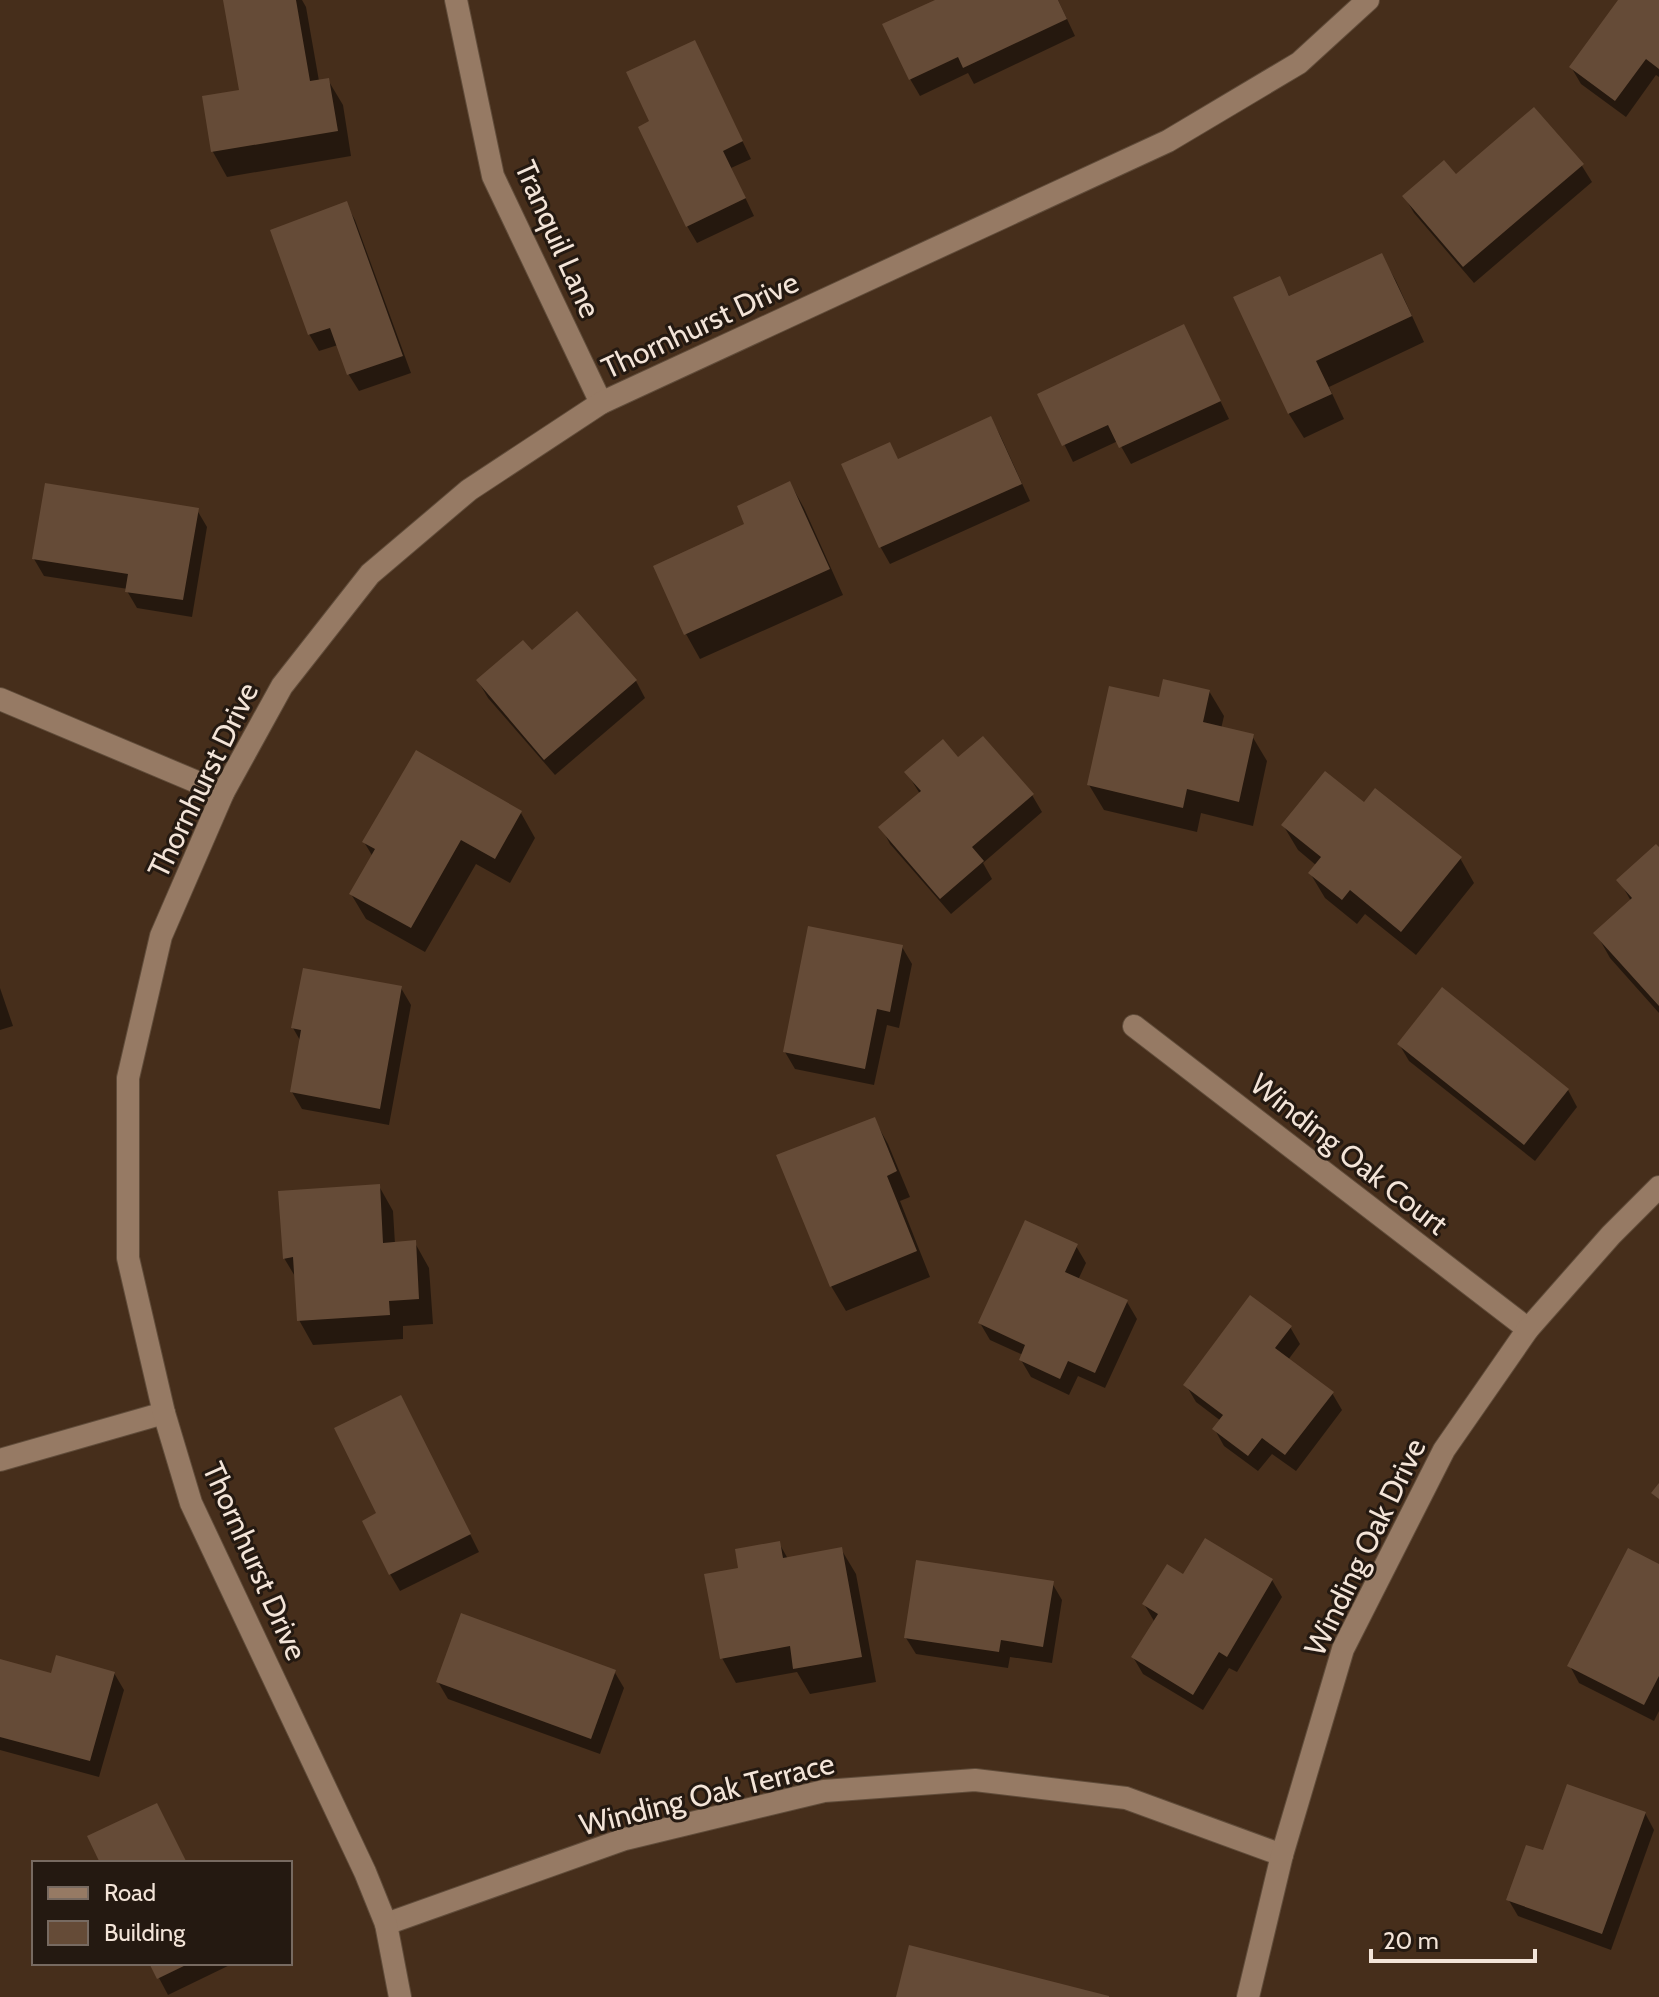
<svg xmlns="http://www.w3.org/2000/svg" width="1659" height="1997" font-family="Cabin,sans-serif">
<rect width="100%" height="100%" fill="#462e1b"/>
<!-- shadow -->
<g fill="#0007">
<path d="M225,0H302L306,7L319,81L328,80L343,105L351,156L227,177L213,152L204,98L241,92Z"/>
<path d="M939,0H1058L1075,36L974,84L968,73L920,96L910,79Z"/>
<path d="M1620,0H1659V77L1656,75L1626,117L1581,84L1571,67Z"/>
<path d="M703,59L751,159L731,168L754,216L697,243L687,226L652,122Z"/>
<path d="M1534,110L1582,166L1592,182L1474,283L1414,213L1404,196L1456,176Z"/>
<path d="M346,204L355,220L411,373L359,391L349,375L338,345L319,351L309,334Z"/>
<path d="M1382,256L1396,281L1424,342L1329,387L1344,419L1304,438L1289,414L1236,298L1279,278L1290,297Z"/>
<path d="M1193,344L1229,419L1131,464L1118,441L1073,462L1040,395Z"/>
<path d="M991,419L1000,435L1030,501L890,564L881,548L844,465L898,461Z"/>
<path d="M790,483L804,508L843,595L700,659L686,634L656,567L747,525Z"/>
<path d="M197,510L207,527L192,617L137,608L127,591L128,589L44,576L34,559Z"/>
<path d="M532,653L636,681L645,698L555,775L488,698L478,681Z"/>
<path d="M1209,691L1224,716L1221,729L1252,736L1267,761L1253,826L1201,813L1197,832L1104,810L1089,785L1161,700Z"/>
<path d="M958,760L1032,795L1042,812L983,863L992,879L951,914L890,844L881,827L920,794L907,773Z"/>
<path d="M1364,804L1460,858L1474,883L1416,955L1365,914L1357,924L1325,898L1310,873L1317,866L1298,850L1283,825Z"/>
<path d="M521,813L535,838L510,883L476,864L425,952L366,919L351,894L373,857L364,842Z"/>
<path d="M1659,850V1013L1610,958L1596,933L1631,901L1619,880Z"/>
<path d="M902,947L912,964L899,1028L887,1025L874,1085L795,1069L785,1052Z"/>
<path d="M0,988L13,1026L0,1030Z"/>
<path d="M401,988L411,1005L389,1125L302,1109L292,1092L301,1042L293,1028Z"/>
<path d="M1399,1044L1568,1090L1577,1107L1535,1161L1409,1061Z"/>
<path d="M874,1119L888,1144L910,1197L900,1201L930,1277L846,1311L831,1286Z"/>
<path d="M379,1186L393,1211L395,1244L415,1243L429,1268L433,1324L403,1326V1339L313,1345L299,1320L296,1278L284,1258Z"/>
<path d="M1076,1246L1086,1263L1078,1280L1127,1302L1137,1319L1105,1388L1078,1376L1069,1395L1031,1377L1021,1360L1023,1355L990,1340L980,1323Z"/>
<path d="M1290,1327L1300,1344L1288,1360L1332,1393L1342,1410L1296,1471L1272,1454L1258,1471L1224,1446L1215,1430L1221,1421L1196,1402L1186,1385Z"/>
<path d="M410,1414L479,1552L400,1591L390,1574L379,1514Z"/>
<path d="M779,1543L788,1559L841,1549L856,1574L876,1682L810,1694L797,1672L736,1683L722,1658Z"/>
<path d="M1659,1566V1711L1654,1721L1579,1683L1570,1666Z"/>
<path d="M1184,1576L1272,1580L1282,1597L1237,1672L1229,1668L1203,1710L1143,1674L1133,1657L1154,1621L1144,1604Z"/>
<path d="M1052,1583L1062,1600L1052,1663L1010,1657L1008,1668L916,1654L906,1638Z"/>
<path d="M0,1661L53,1676L114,1673L124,1690L99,1777L0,1750Z"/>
<path d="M614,1671L624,1688L600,1754L448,1699L438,1682Z"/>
<path d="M1645,1813L1654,1830L1611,1950L1518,1916L1508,1899L1544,1853Z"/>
<path d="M151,1963H234L168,1995Z"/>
</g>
<!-- building -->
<g fill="#654b37">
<path d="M223,0H296L310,81L329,78L338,131L211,152L202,96L239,90Z"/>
<path d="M935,0H1058L1067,19L963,68L958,57L909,80L882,24Z"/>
<path d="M1618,0H1659V69L1646,59L1615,101L1569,67Z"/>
<path d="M695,40L743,141L723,151L746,198L686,227L638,127L649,121L626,72Z"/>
<path d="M1534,107L1584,164L1463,267L1402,196L1444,160L1456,174Z"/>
<path d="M347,201L403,356L347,375L330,328L308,335L270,230Z"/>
<path d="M1382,253L1412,316L1316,361L1332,394L1288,414L1233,297L1280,276L1289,296Z"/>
<path d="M1184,324L1221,401L1119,448L1108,425L1062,446L1037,394Z"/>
<path d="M991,416L1022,484L879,548L841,464L890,442L898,459Z"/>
<path d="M790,481L830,569L684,635L653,566L744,524L737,506Z"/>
<path d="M45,483L199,508L183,600L125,592L128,574L32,559Z"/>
<path d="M577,611L637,680L544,760L476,680L523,640L532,650Z"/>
<path d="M1163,679L1210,690L1203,722L1254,734L1239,802L1187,789L1183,808L1087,785L1109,686L1159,697Z"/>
<path d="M983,736L1034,794L972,847L984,861L940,899L878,827L921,791L904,772L943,739L958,757Z"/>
<path d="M416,750L522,811L495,859L461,840L411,928L349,894L375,849L362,842Z"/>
<path d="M1325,771L1364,802L1375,788L1462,857L1401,932L1350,890L1342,900L1308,873L1321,857L1281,825Z"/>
<path d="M1656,844L1659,847V1006L1593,933L1632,898L1616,880Z"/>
<path d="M808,926L903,945L890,1012L877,1009L865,1069L783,1052Z"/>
<path d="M303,968L402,986L380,1109L290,1092L301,1030L291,1028Z"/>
<path d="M1442,987L1569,1089L1524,1145L1397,1044Z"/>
<path d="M875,1117L897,1171L887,1176L917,1251L830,1287L776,1155Z"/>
<path d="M380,1184L383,1243L416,1240L419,1299L389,1301L390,1315L297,1321L293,1257L283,1259L278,1191Z"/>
<path d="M1025,1220L1078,1244L1065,1272L1128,1300L1095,1373L1068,1361L1060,1379L1019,1360L1025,1345L978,1323Z"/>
<path d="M1250,1295L1292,1326L1275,1348L1334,1392L1285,1455L1262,1438L1248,1456L1212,1429L1223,1415L1183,1385Z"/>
<path d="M401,1395L471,1534L389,1575L362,1521L376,1513L334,1428Z"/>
<path d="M1659,1483V1499L1651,1493Z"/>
<path d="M1205,1538L1273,1579L1227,1657L1219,1652L1193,1695L1131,1657L1158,1614L1142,1604L1167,1564L1183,1574Z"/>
<path d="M780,1541L783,1558L842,1547L862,1657L793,1669L790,1646L720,1659L704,1574L738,1568L735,1549Z"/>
<path d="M1628,1548L1659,1564V1676L1644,1705L1567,1666Z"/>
<path d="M916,1560L1054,1581L1043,1647L1001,1640L999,1652L904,1638Z"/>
<path d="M461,1613L616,1670L591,1739L436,1682Z"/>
<path d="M56,1655L115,1672L90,1761L0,1737V1659L51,1673Z"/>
<path d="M1567,1784L1646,1812L1602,1934L1506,1900L1526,1845L1543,1850Z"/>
<path d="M157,1803L187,1863H100L87,1836Z"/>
<path d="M909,1945L1109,1996V1997H896Z"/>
<path d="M149,1963H190L157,1979Z"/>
</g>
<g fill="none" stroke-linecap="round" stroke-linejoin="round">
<defs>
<g id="minor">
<path d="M456,0L493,176L601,403"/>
<path d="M0,699L223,793"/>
<path d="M1134,1026L1528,1329"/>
<path d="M0,1460L164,1413"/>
<path d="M386,1924L625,1839L824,1791L975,1780L1126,1798L1282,1855"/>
<path d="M400,1997L386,1924L365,1872L191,1503L164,1413L128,1258V1078L161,936L223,793L282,686L370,574L469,490L601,403L1168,141L1299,63L1368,0"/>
<path d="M1248,1997L1282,1855L1343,1649L1444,1450L1528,1329L1611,1235L1659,1187"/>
</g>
</defs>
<!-- minor casing -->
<use href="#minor" stroke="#604c3a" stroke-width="24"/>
<!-- minor -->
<use href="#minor" stroke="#967a64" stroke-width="22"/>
</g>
<g text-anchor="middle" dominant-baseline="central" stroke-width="6" stroke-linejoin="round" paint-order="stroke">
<!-- street labels -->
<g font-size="30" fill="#f3e4d8" stroke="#241911">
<text transform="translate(558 239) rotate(66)">Tranquil Lane</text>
<text transform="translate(700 325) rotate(-25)">Thornhurst Drive</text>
<text transform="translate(203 780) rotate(-64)">Thornhurst Drive</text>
<text transform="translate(1349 1154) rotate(38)">Winding Oak Court</text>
<text transform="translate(1365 1547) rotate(-64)">Winding Oak Drive</text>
<text transform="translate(255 1561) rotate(66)">Thornhurst Drive</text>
<text transform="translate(707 1794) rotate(-14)">Winding Oak Terrace</text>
</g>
</g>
<!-- legend -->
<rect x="32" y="1861" width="260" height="104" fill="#241911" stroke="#776a61" stroke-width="2"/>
<rect x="48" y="1887" width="40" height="12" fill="#967a64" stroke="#776a61" stroke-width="2"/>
<text x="104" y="1901" font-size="24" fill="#f3e4d8">Road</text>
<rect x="48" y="1921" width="40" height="24" fill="#654b37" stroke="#776a61" stroke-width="2"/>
<text x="104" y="1941" font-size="24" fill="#f3e4d8">Building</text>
<!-- scale -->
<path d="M1371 1949v12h164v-12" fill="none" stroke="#f3e4d8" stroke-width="4"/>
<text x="1383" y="1949" font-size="24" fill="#f3e4d8" stroke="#241911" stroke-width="6" paint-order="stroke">20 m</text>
</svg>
